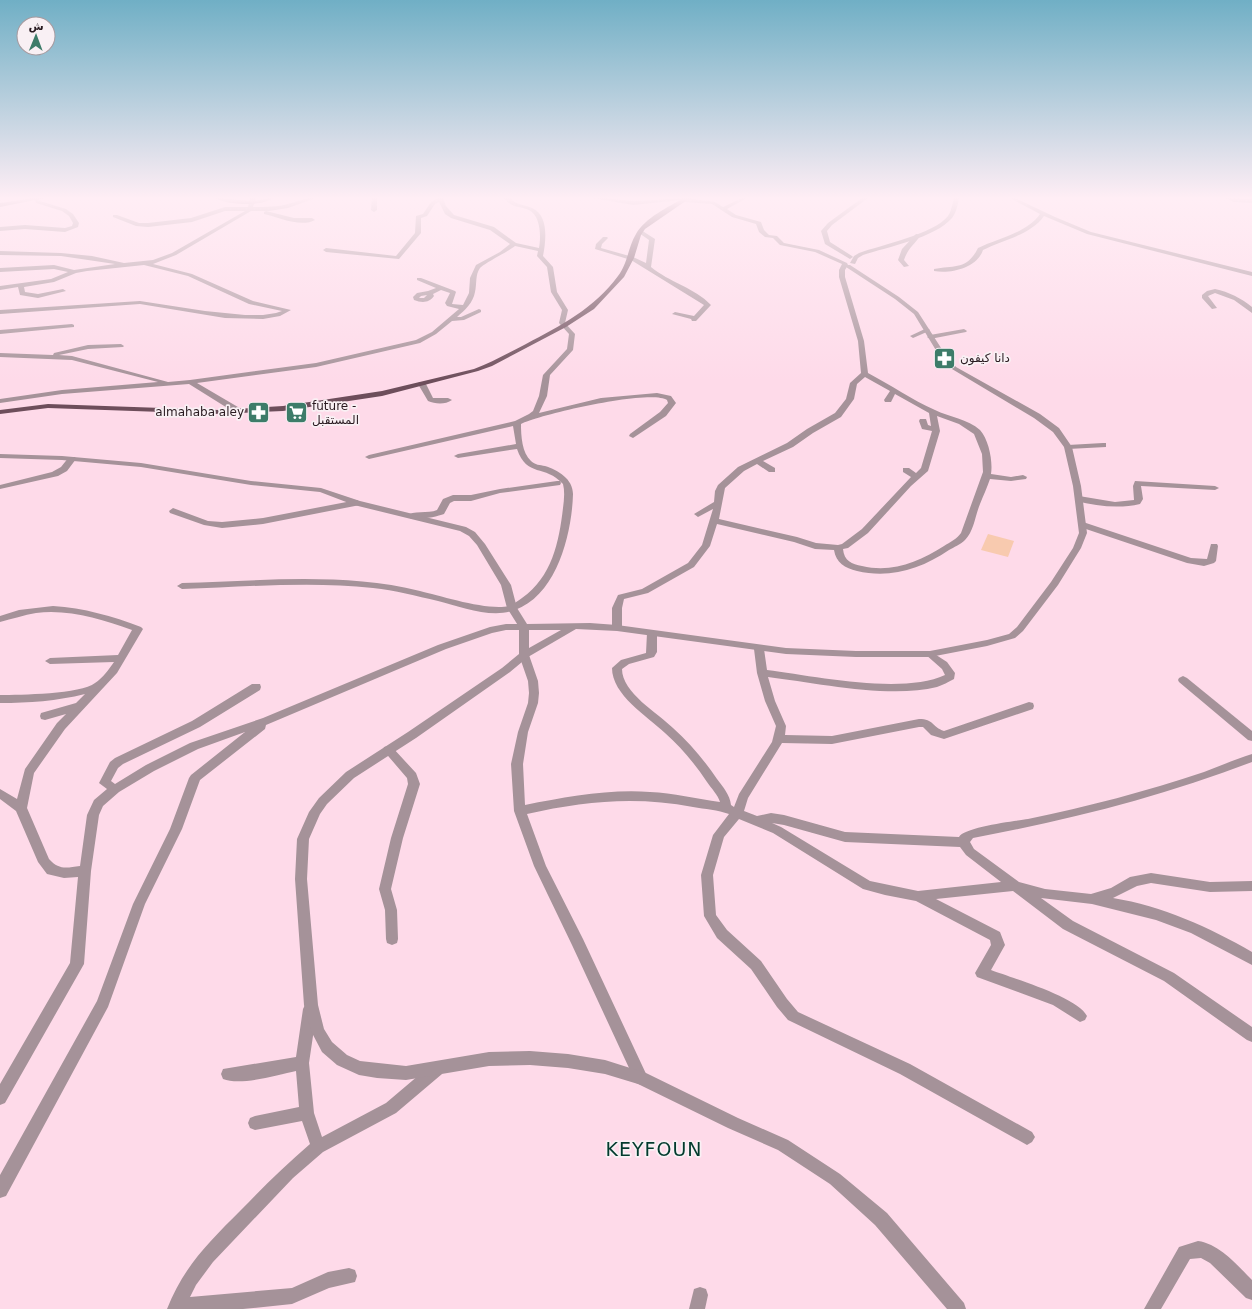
<svg xmlns="http://www.w3.org/2000/svg" width="1252" height="1309" font-family="'DejaVu Sans','Noto Naskh Arabic',sans-serif">
<rect width="100%" height="100%" fill="#fedae9"/>
<!-- green -->
<path fill="#f8caaf" d="M988,534L1014,541L1008,557L981,550Z"/>
<g fill="none" stroke-linecap="round" stroke-linejoin="round">
<!-- minor -->
<g fill="#a59299" fill-rule="evenodd">
<path d="M34,198H38L40,201L66,209L73,214L79,223L78,227L65,232L25,229L0,231V227L25,225L65,228L72,226L73,223L69,216L62,211L36,203Z"/>
<path d="M250,198H256L253,207C265,207 277,207 288,204C297,202 306,197 316,198L288,208L269,211H251L176,255L153,264L192,274L253,301L291,310L280,316L263,319L225,318L140,304L0,314V310L140,301L205,311L245,315H263L276,313L282,311L249,304L188,276L144,265L87,271L76,273L54,282L24,287L25,292L38,294L63,289L66,291L38,298L20,295L18,287L0,290V286L51,279L68,272L54,269L0,272V268L54,265L74,270L115,264L61,256L0,255V251L61,253L92,256L124,263L153,260L172,253L245,211H225L192,222L148,227L136,226L113,217V215H117L139,223H148L191,218L225,207H248Z"/>
<path d="M372,198H377V210L374,212L371,210Z"/>
<path d="M438,198H443L446,206L454,215L494,227L516,243L539,248C541,237 541,216 529,210C518,205 513,209 504,198H510C516,205 523,204 532,208C549,215 546,241 543,256L553,267L557,292L568,310L565,323L575,334L573,350L550,375L547,396L539,413L601,398L657,393L671,396L676,403L666,416L633,438L629,436L630,434L660,412L668,403L667,400C650,389 541,414 521,424C521,436 522,453 531,461C535,465 540,465 545,466C558,470 573,479 573,494C572,533 557,595 515,610C492,619 461,607 438,601C416,596 395,590 373,588C310,581 245,587 182,589L177,586L182,583C261,581 342,572 420,591C441,596 488,611 509,606C513,604 518,601 522,598C552,577 559,542 563,508C564,500 565,492 563,484C545,464 527,478 517,449L458,458L454,456L458,454L516,444L513,426L369,459L365,457L369,455L515,421L529,414L533,411L539,396L543,375L567,349L569,334L559,323L562,310L551,292L547,267L537,256L538,251L515,246C509,251 483,264 480,268C475,275 477,284 475,292C473,303 465,310 457,317H461L479,309L481,310V312L464,320L452,321L436,334L420,343L316,367L197,383L243,410V414H237L189,384L62,394L0,403V399L62,390L158,382L72,360L0,357V353L53,355L54,353L88,345L121,344L124,346L123,347L88,349L59,355L72,356L168,382L190,380L316,363L416,340L432,332L459,309L447,306L445,303L450,293L441,290L433,294L434,296C429,303 422,303 414,300L413,297L417,293L428,291L436,288L417,280V278H421L455,291L456,292L452,304L463,305L469,293L470,278L476,265L500,252L510,244L490,230L451,218L445,214L439,202L435,204L427,216L421,218V233L399,259L326,252L323,250L326,248L396,256L415,233L416,216L423,214L431,202ZM427,295L424,298H419L421,296Z"/>
<path d="M592,198H604L633,201L687,198L715,202L723,207L742,198H747L727,209L736,215L761,222L764,230L769,235L777,236L784,243L819,250L847,263L848,265L845,270V277L864,341L868,373C891,385 912,400 935,410C949,417 968,419 980,430C989,440 993,462 991,474L1011,477L1023,475L1027,477L1026,479L1011,481L990,479C987,488 983,496 980,504C975,516 974,531 965,540C960,545 954,547 949,550C921,569 890,579 857,571C845,568 836,563 834,550L815,549L794,542L717,524L710,546L694,567L648,593L624,599L622,608V628L620,630H614L612,628V608L618,595L642,589L688,563L702,545L713,509L698,517L694,514L714,502L715,491L718,485L738,467L787,443L807,429L835,413L846,399L850,383L861,373L858,341L839,277V270L842,264L815,252L780,245L773,238L765,237L759,232L756,224L732,217L712,204L684,202L681,200L633,205ZM865,377L890,391L884,400L885,402H891L895,394L929,413L931,426L928,425L926,419H920L919,421L922,429L932,431L921,468L916,473L909,468H903V472L911,477L862,529L842,544L838,545L816,543L797,537L719,519L725,488L744,471L757,464L769,472H775V468L763,461L793,447L813,433L841,417L854,399L857,384ZM937,416L959,424L974,434L982,454L983,472L961,533C957,539 950,542 944,546C919,562 892,573 862,566C852,564 844,561 843,549L848,548L868,533L911,486L928,471L940,431Z"/>
<path d="M862,198H868L832,225L827,231L830,242L852,256L853,257L850,259L825,244L821,231L828,223Z"/>
<path d="M1010,198H1015L1055,217L1091,232L1252,272V276L1087,234L1044,216C1031,235 1002,240 983,250C977,268 951,274 934,271V269C955,265 967,270 978,248C998,238 1027,233 1040,214Z"/>
<path d="M1225,198L1252,199V203L1234,202Z"/>
<path d="M266,211L294,218H312L315,220C301,228 278,217 264,214V212Z"/>
<path d="M641,230L655,239L651,267C669,282 695,288 711,305L696,321H692L691,319L672,314L675,312L694,316L704,305L631,260L595,249L596,244L603,237H607L608,238L602,244L601,248L633,257L646,263L649,240L639,233L638,232Z"/>
<path d="M916,234L921,235C914,245 908,248 904,260L909,266L904,267L898,260L902,249Z"/>
<path d="M1215,289C1229,292 1241,298 1252,307V313L1234,300L1215,293L1208,296L1217,308L1212,309L1202,298V295L1207,291Z"/>
<path d="M72,324L74,325V327L0,334V330Z"/>
<path d="M927,328L930,330L929,331L913,338L910,336Z"/>
<path d="M964,329L967,331L966,332L930,339L927,337L930,335Z"/>
<path d="M419,382H425L433,398H448L452,400C445,405 435,404 428,401L418,384Z"/>
<path d="M1103,443H1106V447L1068,449L1064,447L1068,445Z"/>
<path d="M69,457H75L76,459L67,471L58,476L0,489V485L52,472L61,467Z"/>
<path d="M557,481H560L561,483L560,485L500,493L471,501H454L450,503L444,514C436,517 412,522 406,516C413,510 428,514 437,510L443,499L453,495H471L500,489Z"/>
<path d="M1135,481L1215,486L1219,488L1215,490L1141,486L1143,499L1140,504C1119,509 1097,506 1076,501L1075,499L1079,496L1115,502L1134,500L1133,486Z"/>
<path d="M357,500L361,503L360,505L263,524L222,528L204,525L170,513L169,511L173,508L208,521L222,522L263,518Z"/>
<path d="M1083,522L1191,558L1207,559L1211,544H1217L1218,546L1216,561L1214,563L1204,566L1187,563L1080,527L1079,525L1080,523Z"/>
<path d="M53,606C84,608 112,616 141,627L143,629L117,673L65,729L34,773L27,808L49,859C59,870 66,868 80,866L87,815L94,800L107,789L99,783L110,762L115,758L192,721L252,684H260L261,687L260,690L200,727L123,764L118,768L111,781L115,784L146,765L190,743L263,718L438,645L490,627L506,624H524L529,627L524,630H506L492,633L446,649L266,725L265,729L200,780L182,829L145,904L108,1007L6,1196L0,1198V1175L97,1001L133,904L170,829L189,778L191,775L245,732L198,749L154,771L119,792L103,806L99,815L91,871L84,964L5,1103L0,1105V1084L70,963L78,877L64,878L47,874L38,862L16,811L0,799V789L17,799L25,769L57,723L66,714L45,720L41,719L40,716L41,713L76,703L85,694C57,701 29,703 0,703V695C20,695 81,694 95,683C103,678 109,669 114,662L50,664L45,661L50,658L118,655L132,630C101,619 69,609 36,613C24,615 12,619 0,622V616L19,610Z"/>
<path d="M652,630L657,633V652L654,657L629,664L622,669C622,693 658,713 673,728C690,743 704,760 717,779C723,787 730,795 731,805L734,807L739,794L772,742L776,726L765,701L757,673L754,649L755,647H763L764,649L767,670C814,676 902,695 945,675L942,669L925,654L930,651L947,662L955,673L954,679C948,682 943,685 937,687C890,699 817,683 768,677L775,701L786,726L785,735L832,736L919,719C934,719 932,727 944,731L1029,702L1033,703L1034,706L1033,709L944,739L931,735L923,727H919L832,744L782,743L748,798L744,811L757,816L771,813L784,815L845,832L959,837C964,827 1015,821 1028,819C1087,807 1147,791 1204,772C1220,766 1236,759 1252,754V762C1160,797 1069,820 973,838L970,842L974,849L1019,882L1045,889L1091,894L1111,888L1130,877L1151,873L1210,882L1252,881V891L1210,892L1151,883L1137,886L1113,898C1162,906 1209,927 1252,952V965L1191,933L1156,920L1092,904L1041,898L1073,921L1174,973L1252,1027V1042L1247,1040L1164,981L1063,929L1013,891L936,899L1000,932L1005,945L991,970C1012,978 1078,997 1087,1016L1085,1020L1080,1022L1053,1005L977,977L975,973L991,945L990,940L916,901L885,895L863,889L773,833L739,819L724,837L713,875L716,915L727,930L761,961L787,999L798,1012L910,1064L1032,1132L1035,1137L1032,1142L1027,1145L900,1074L788,1020L777,1007L751,969L717,938L704,916L701,875L713,835L729,814C718,810 705,809 693,807C636,796 584,801 527,814L546,866L583,939L648,1078L646,1083L641,1085L636,1083L572,945L534,866L514,811L511,764L518,732L528,703L529,693L528,681L519,655L524,652L529,655L538,681L539,693L538,703L528,732L523,764L525,805C566,797 608,789 650,792C673,793 697,799 720,802C718,795 711,788 707,782C695,764 681,747 665,733C647,716 612,695 612,668L621,660L646,653L647,633ZM772,823L784,825L845,842L960,847L966,855L1001,882L918,891L870,881L781,827Z"/>
<path d="M1183,676L1187,678L1252,731V741L1248,740L1179,682L1178,680L1179,678Z"/>
<path d="M388,746L392,747L416,773L420,784L403,838L391,889L397,910L398,939L397,943L392,945L387,943L386,939L385,910L379,889L391,838L408,784L407,778L383,750L384,747Z"/>
<path d="M310,1003L315,1005L317,1009L309,1063L314,1113L322,1137L386,1103L432,1064L437,1062L442,1064L444,1069L442,1074L396,1113L323,1152L293,1178L213,1262L196,1285L190,1297L292,1288L328,1272L349,1268L355,1270L357,1276L355,1282L329,1288L292,1304L243,1309H167C184,1266 209,1242 241,1210C263,1187 286,1165 310,1144L302,1121L255,1130L250,1128L248,1123L250,1118L255,1116L299,1107L296,1071C277,1075 241,1086 223,1079L221,1074L223,1069L296,1057L303,1009L305,1005Z"/>
<path d="M1198,1241C1220,1244 1238,1266 1252,1280V1300L1246,1298L1210,1263L1201,1258L1190,1259L1161,1309H1144L1179,1247Z"/>
<path d="M700,1287L706,1289L708,1295L705,1309H689L694,1289Z"/>
</g>
<!-- tertiary -->
<g fill="#a59299" fill-rule="evenodd">
<path d="M954,198H959C958,205 956,213 952,218C935,238 887,247 863,255L858,258L855,264L850,263L854,256L859,253C881,245 934,234 948,216C952,210 952,204 954,198Z"/>
<path d="M846,265H850L899,297L918,312L943,351L956,367L1040,414L1059,428L1072,447L1081,486L1087,533L1081,548L1058,585L1023,631L1015,638L987,646L930,657H856L786,654L617,631L576,629L528,657L510,672L416,738L354,778L327,804L320,814L309,839L307,879L318,1005L324,1029L332,1042L347,1055L360,1061L406,1066L489,1052L530,1051L568,1054L605,1060L646,1073L738,1118L788,1140L840,1174L887,1213L964,1303L966,1309H947L875,1225L830,1184L778,1150L728,1128L638,1084L605,1074L568,1068L530,1065L489,1066L406,1080L377,1078L359,1075L337,1065L322,1052L311,1031L304,1005L295,879L297,839L309,812L319,798L346,772L408,732L502,668L519,654V627L507,608L501,585L477,545L469,536L460,531L354,505L320,492L251,485L141,467L62,460L0,458V454L62,456L141,463L251,481L321,488L360,501L466,527L475,532L485,544L511,585L517,608L527,624L590,623L617,625L786,648L856,651H930L987,640L1009,634L1017,627L1051,582L1073,548L1079,533L1073,486L1064,447L1053,432L1034,418L952,369L937,352L914,314L895,299L846,267ZM529,630H561L529,648Z"/>
</g>
<!-- secondary -->
<g fill="#856a75" fill-rule="evenodd">
<path d="M35,198H45L0,207V203Z"/>
<path d="M215,198L252,201L273,198C261,207 227,205 215,198Z"/>
</g>
<!-- primary -->
<path fill="#6d4e5b" fill-rule="evenodd" d="M684,198H690L645,229L641,235L634,258L624,277L594,309L566,327L492,366L478,371L382,396L283,411L219,414L48,408L0,414V410L48,404L219,410L283,406L382,391L474,369C492,362 508,353 526,344C560,326 595,308 618,276C628,263 628,247 636,234C645,218 668,207 684,198Z"/>
</g>
<!-- sky -->
<linearGradient id="sky" x2="0" y2="1"><stop stop-color="#70afc5"/><stop offset="0.52" stop-color="#ffeef5"/><stop offset="1" stop-color="#ffeef5" stop-opacity="0"/></linearGradient>
<rect width="1252" height="381" fill="url(#sky)"/>
<!-- icons -->
<defs>
<symbol id="pharmacy-square" viewBox="-11 -11 22 22"><rect x="-9" y="-9" width="18" height="18" rx="4" fill="#3d7c69" stroke="#f9f0f4"/><path d="M-2-6h4v4h4v4h-4v4h-4v-4h-4v-4h4Z" fill="#fff"/></symbol>
<symbol id="supermarket-square" viewBox="-11 -11 22 22"><rect x="-9" y="-9" width="18" height="18" rx="4" fill="#3d7c69" stroke="#f9f0f4"/><path d="M-6-5.5h2.5l.6 2H6L4.5 2H-2.5L-4.4-4H-6ZM-1.5 3.2a1.3 1.3 0 1 0 .1 0ZM3 3.2a1.3 1.3 0 1 0 .1 0Z" fill="#fff"/></symbol>
</defs>
<g fill-rule="evenodd">
<use href="#pharmacy-square" x="932" y="346" width="25" height="25"/>
<use href="#pharmacy-square" x="246" y="400" width="25" height="25"/>
<use href="#supermarket-square" x="284" y="400" width="25" height="25"/>
</g>
<g text-anchor="middle" dominant-baseline="central" stroke-width="3.5" stroke-linejoin="round" paint-order="stroke">
<!-- far-poi labels -->
<g font-size="12" fill="#291a20" stroke="#f9f0f4" text-anchor="start">
<text x="960" y="358">دانا كيفون</text>
<text x="312" y="406">future -<tspan x="312" dy="14">المستقبل</tspan></text>
<text x="244" y="412" text-anchor="end">almahaba aley</text>
</g>
<!-- near-quarter labels -->
<g font-size="19" letter-spacing="1" fill="#023b2e" stroke="#f9f0f4">
<text x="654" y="1149">KEYFOUN</text>
</g>
</g>
<!-- north arrow -->
<g transform="translate(36 36) rotate(1)"><circle r="19" fill="#f9f0f4" stroke="#a69a9f"/>
<path d="M0-3L7 15L0 10L-7 15Z" fill="#3d7c69"/>
<text y="-6" font-size="11" font-weight="bold" text-anchor="middle" fill="#291a20">ش</text>
</g>
</svg>
